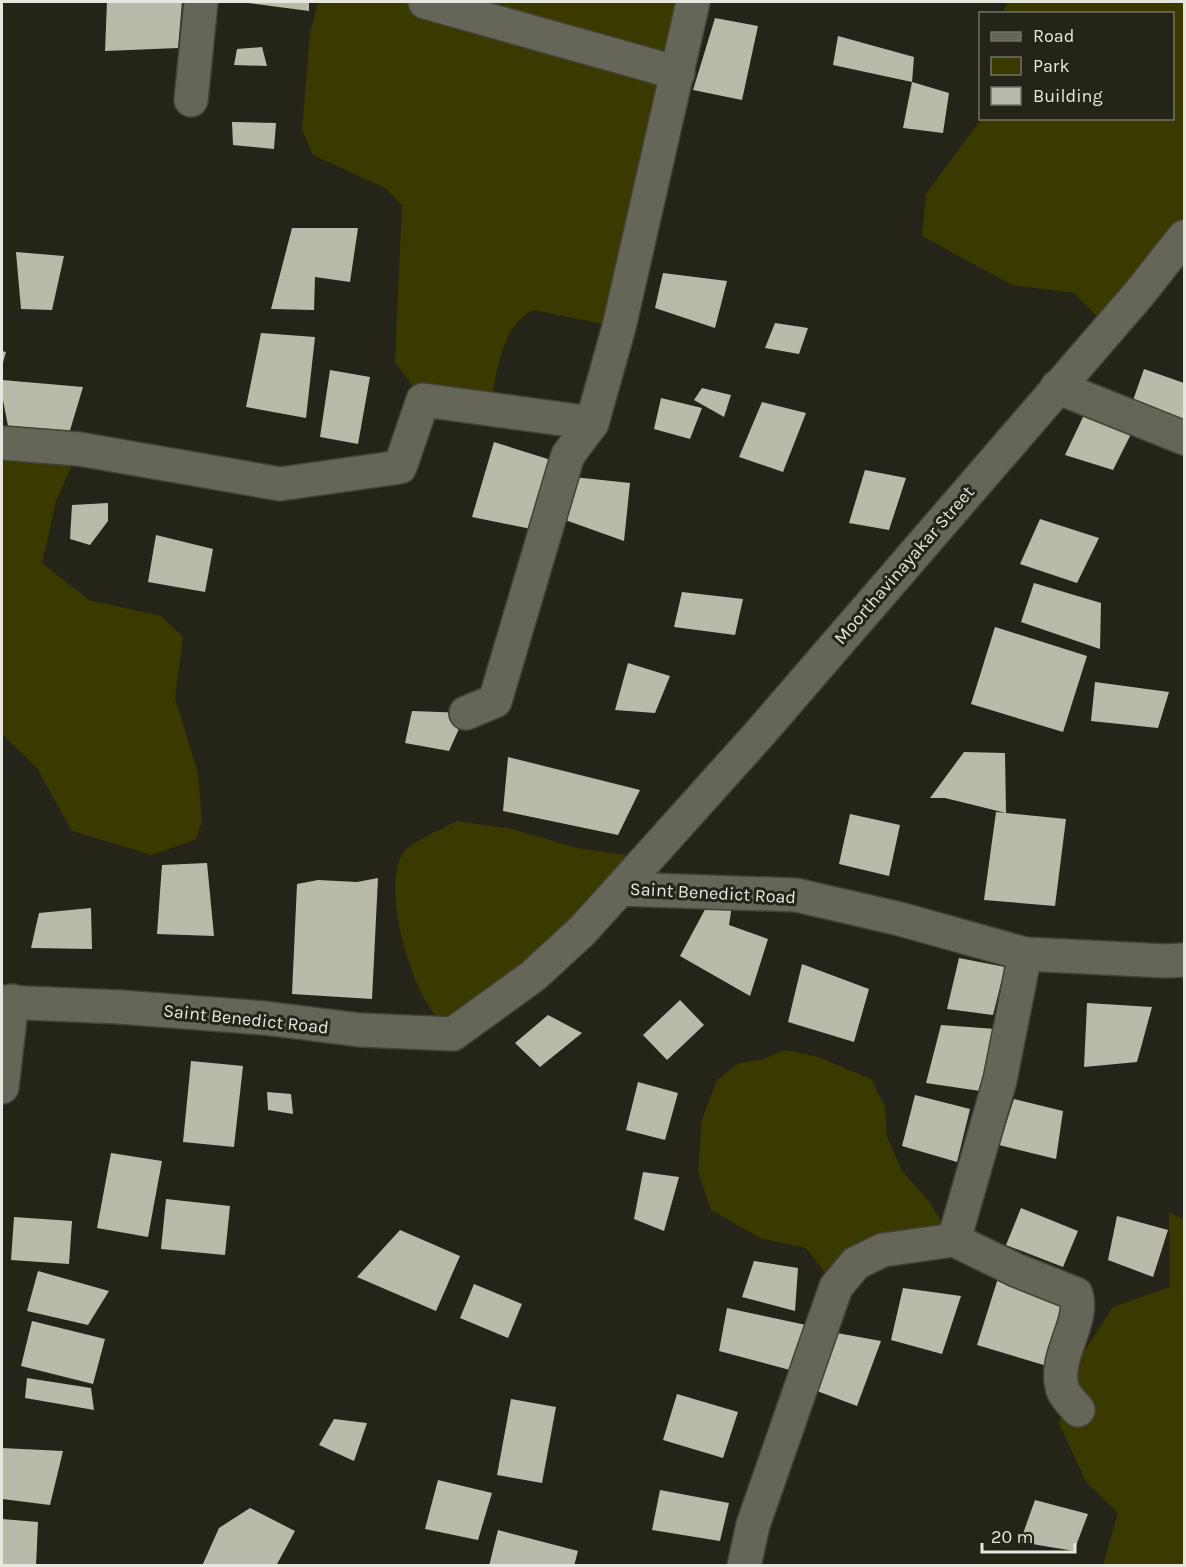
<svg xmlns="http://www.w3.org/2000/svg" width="1186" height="1567" font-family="Karla,sans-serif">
<rect width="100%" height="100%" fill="#242518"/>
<!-- green -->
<g fill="#3a3a00">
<path d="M318,2H690L619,327L533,310C499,327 497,377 489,410L423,400L395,362L402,205L385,188L313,155L302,130L310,33Z"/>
<path d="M1008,2H1184V237L1109,329L1074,293L1012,285L922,236L926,194L981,119L1172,118V14L1003,13Z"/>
<path d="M2,443L79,449L56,501L42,563L89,600L161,616L183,637L175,698L198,773L202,822L196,839L152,855L72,831L37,768L2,734Z"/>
<path d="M457,821L512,829L577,848L648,858L456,1032C450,1028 443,1024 438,1018C411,992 379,882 405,851C415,840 444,828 457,821Z"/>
<path d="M786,1050L818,1057L871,1079L885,1107L887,1137L902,1171L928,1200L951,1237L836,1287L806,1248L760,1238L711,1210L698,1172L702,1119L717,1080L739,1063L760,1060Z"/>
<path d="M1169,1213L1184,1219V1565H1103L1118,1513L1086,1482L1059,1423L1080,1358L1113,1307L1170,1287Z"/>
</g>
<!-- building -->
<g fill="#b9baa9">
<path d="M107,2H182L178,48L105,51Z"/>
<path d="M240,2H309V11Z"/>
<path d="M715,18L758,26L742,100L693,90Z"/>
<path d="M838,36L914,57L912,82L833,65Z"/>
<path d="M262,47L267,66L234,65L237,49Z"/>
<path d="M912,82L949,93L943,133L903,128Z"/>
<path d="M232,122L276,123L274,149L233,145Z"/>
<path d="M292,228H358L350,282L315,277L314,310L271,309Z"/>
<path d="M16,252L64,256L52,310L21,309Z"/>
<path d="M663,273L727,281L715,328L655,308Z"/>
<path d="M775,323L808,328L799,354L765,348Z"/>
<path d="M261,333L315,337L306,418L246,407Z"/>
<path d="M2,351L6,352L2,366Z"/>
<path d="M1144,369L1184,383V426L1131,406Z"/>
<path d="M330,370L370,377L358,444L320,437Z"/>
<path d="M2,380L83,387L68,437L8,426L2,395Z"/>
<path d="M702,388L731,395L724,417L694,400Z"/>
<path d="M661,398L702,408L690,439L654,429Z"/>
<path d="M762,402L806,413L783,472L739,457Z"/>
<path d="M1084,415L1131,434L1113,470L1065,455Z"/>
<path d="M494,442L551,460L531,529L472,517Z"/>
<path d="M865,470L906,478L889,530L849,523Z"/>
<path d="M564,476L630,483L624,541L554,516Z"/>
<path d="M108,503V521L90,545L70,539L72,505Z"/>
<path d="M1040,519L1099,538L1077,583L1020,564Z"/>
<path d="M156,535L213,549L205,592L148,582Z"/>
<path d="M1034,583L1101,603L1100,649L1021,622Z"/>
<path d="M682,592L743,599L735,635L674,627Z"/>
<path d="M995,627L1087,656L1063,732L971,704Z"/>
<path d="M628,663L670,676L655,713L615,710Z"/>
<path d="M1095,682L1169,692L1158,728L1091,721Z"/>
<path d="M412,711L466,713L449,751L405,743Z"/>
<path d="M964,752L1005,753L1006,813L1066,819L1055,906L984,900L996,812L1006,813L945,798H930Z"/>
<path d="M508,757L640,790L618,835L503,811Z"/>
<path d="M850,814L900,825L889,876L839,864Z"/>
<path d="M207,863L214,936L157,934L162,865Z"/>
<path d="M378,878L372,999L292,994L297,884L318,880L357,882Z"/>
<path d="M709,902L732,905L729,925L768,939L750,996L680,956Z"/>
<path d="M91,908L92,949L31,948L39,913Z"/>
<path d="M959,958L1005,967L993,1015L947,1009Z"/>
<path d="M802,964L869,989L854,1042L788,1022Z"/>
<path d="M680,1000L704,1025L667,1060L643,1035Z"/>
<path d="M1087,1003L1152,1007L1137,1062L1084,1067Z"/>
<path d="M548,1015L582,1033L540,1067L515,1043Z"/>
<path d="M941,1025L996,1029L980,1091L926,1083Z"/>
<path d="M191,1061L243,1066L234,1147L183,1142Z"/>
<path d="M638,1082L678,1093L665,1140L626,1130Z"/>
<path d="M267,1092L291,1094L293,1114L268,1110Z"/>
<path d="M915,1095L970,1109L957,1162L902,1146Z"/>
<path d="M1014,1099L1063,1111L1056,1159L999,1145Z"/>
<path d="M111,1153L162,1161L148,1237L97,1228Z"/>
<path d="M643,1172L679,1177L664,1231L634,1219Z"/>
<path d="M166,1199L230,1206L225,1255L161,1249Z"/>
<path d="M1021,1208L1078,1231L1063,1267L1006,1245Z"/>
<path d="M1117,1216L1168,1230L1153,1277L1108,1260Z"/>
<path d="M14,1217L72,1221L69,1264L11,1260Z"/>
<path d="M400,1230L460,1256L436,1311L357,1277Z"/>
<path d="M754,1261L798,1268L795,1311L742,1297Z"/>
<path d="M38,1271L109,1291L88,1325L27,1311Z"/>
<path d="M999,1275L1068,1296L1047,1366L977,1345Z"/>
<path d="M474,1284L522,1304L508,1338L460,1318Z"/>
<path d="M903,1288L961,1296L942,1354L891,1340Z"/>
<path d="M727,1308L806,1325L790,1370L719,1351Z"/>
<path d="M32,1321L105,1339L93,1384L21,1366Z"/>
<path d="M837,1333L881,1341L857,1406L817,1391Z"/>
<path d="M27,1378L91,1388L94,1410L25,1398Z"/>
<path d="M677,1394L738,1412L723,1458L663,1440Z"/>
<path d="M511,1399L556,1407L542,1483L497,1475Z"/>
<path d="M334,1419L367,1423L354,1461L319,1445Z"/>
<path d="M2,1448L63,1451L50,1505L2,1499Z"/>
<path d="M438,1480L492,1493L478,1540L425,1529Z"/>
<path d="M660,1490L729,1503L720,1541L652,1530Z"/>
<path d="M1035,1500L1088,1514L1074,1551L1020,1542Z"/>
<path d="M250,1508L295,1531L276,1566H202L219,1528Z"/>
<path d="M2,1519L38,1522L36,1566H2Z"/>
<path d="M498,1530L578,1551L574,1566H489Z"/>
</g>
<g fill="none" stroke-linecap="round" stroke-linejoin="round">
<defs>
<g id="minor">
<path d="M425,2L678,73"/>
<path d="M191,100L201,2"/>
<path d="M1057,387L1184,438"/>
<path d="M2,443L79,449L280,484L400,467L423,400L592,423L619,327L693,2"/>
<path d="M466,713L495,701L568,455L592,423"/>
<path d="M620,889L761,732L1138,295L1184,237"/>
<path d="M2,1002L120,1007L264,1018L360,1030L453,1034L533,976L582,931L620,889L796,895L900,919L1025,954L1166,961L1184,960"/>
<path d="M2,1087L12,1001"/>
<path d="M954,1240L1016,1270L1076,1294C1085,1321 1054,1356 1062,1387C1063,1394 1073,1404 1078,1410"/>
<path d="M744,1566L753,1525L836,1287L856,1263L883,1250L954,1240L1000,1080L1025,954"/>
</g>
</defs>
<!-- minor casing -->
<use href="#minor" stroke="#414238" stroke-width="36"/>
<!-- minor -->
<use href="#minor" stroke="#666658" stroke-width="33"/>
</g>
<g text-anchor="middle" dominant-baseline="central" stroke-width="6" stroke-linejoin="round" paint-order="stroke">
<!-- street labels -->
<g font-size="18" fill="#e7e7df" stroke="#242518">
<text transform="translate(904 565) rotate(-49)">Moorthavinayakar Street</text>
<text transform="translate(713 893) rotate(3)">Saint Benedict Road</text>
<text transform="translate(246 1019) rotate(6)">Saint Benedict Road</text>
</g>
</g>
<!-- border -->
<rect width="1186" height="1567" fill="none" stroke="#e7e7df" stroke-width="6"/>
<!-- legend -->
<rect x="979" y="12" width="195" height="108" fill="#242518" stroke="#727368" stroke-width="1.5"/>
<rect x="991" y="32" width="30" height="9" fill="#666658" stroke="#727368" stroke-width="1.5"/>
<text x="1033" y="42" font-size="18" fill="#e7e7df">Road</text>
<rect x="991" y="57" width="30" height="18" fill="#3a3a00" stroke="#727368" stroke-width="1.5"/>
<text x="1033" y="72" font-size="18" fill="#e7e7df">Park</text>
<rect x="991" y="87" width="30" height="18" fill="#b9baa9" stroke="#727368" stroke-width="1.5"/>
<text x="1033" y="102" font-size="18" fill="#e7e7df">Building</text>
<!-- scale -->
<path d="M982 1543v9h93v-9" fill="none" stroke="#e7e7df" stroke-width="3"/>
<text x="991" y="1543" font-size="18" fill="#e7e7df" stroke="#242518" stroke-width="4.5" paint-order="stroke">20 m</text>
</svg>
